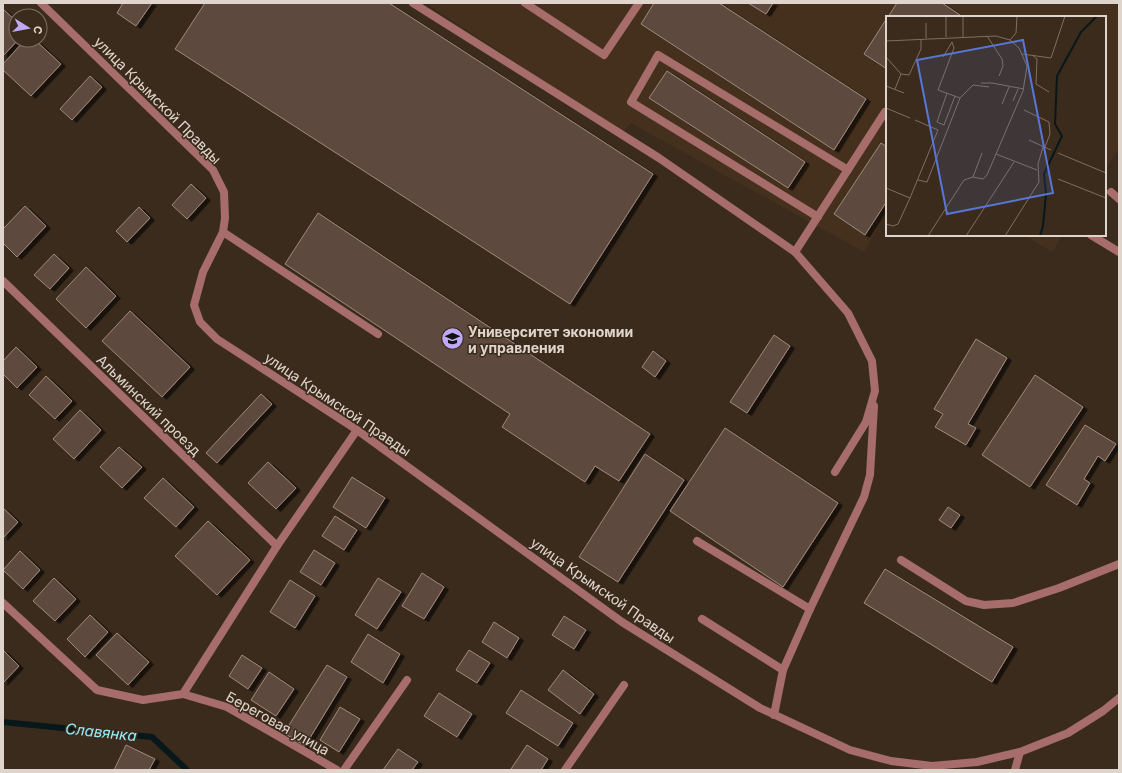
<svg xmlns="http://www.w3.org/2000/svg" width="1122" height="773" font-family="Inter,sans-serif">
<defs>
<filter id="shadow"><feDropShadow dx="4.5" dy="2.5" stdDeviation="0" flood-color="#0009"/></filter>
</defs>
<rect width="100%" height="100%" fill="#3b2b1d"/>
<!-- built -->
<g fill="#45301d">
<path d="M426,3H1113L1119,7V149L1105,170V17H887V212L864,252L631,123L622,133Z"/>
<path d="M1024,235H1063L1052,252Z"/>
</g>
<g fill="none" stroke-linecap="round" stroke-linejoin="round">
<!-- stream -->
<path stroke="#081719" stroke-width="6" d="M3,722L152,737L187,770"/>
</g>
<!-- building -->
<g fill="#5d4a3d" stroke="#9f897c" filter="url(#shadow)">
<path d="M123,3H152L136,26L117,13Z"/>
<path d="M205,3H389L653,174L570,304L175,49Z"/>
<path d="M654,3H719L866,99L834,150L641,24Z"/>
<path d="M748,3H773L766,14Z"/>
<path d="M897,3H942L963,17H888Z"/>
<path d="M3,9L16,21V40H18L3,56Z"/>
<path d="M887,18V69L864,54Z"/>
<path d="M25,40H35L61,64L31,96L3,70V64Z"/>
<path d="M667,71L805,162L788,188L649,98Z"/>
<path d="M90,76L102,87L72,120L60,109Z"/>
<path d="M881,143L887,147V201L865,235L834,214Z"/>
<path d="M191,184L206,198L187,219L172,205Z"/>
<path d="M25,206L46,226L17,257L3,243V229Z"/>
<path d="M139,207L150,218L127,242L116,231Z"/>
<path d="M318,213L650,434L619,481L595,466L585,482L502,427L510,414L285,264Z"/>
<path d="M54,254L69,268L50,289L34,275Z"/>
<path d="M86,267L116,296L86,328L56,299Z"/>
<path d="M130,311L190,367L162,397L102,341Z"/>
<path d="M774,335L790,346L747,413L730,402Z"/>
<path d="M976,339L1007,358L968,424L976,428L966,445L935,427L943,414L934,409Z"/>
<path d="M16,347L37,367L17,388L3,374V361Z"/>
<path d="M653,351L666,361L655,377L642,367Z"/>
<path d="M1035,375L1083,407L1030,487L982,455Z"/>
<path d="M46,376L72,401L55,419L29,395Z"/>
<path d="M261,394L272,404L217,463L206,453Z"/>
<path d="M80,410L101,430L74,459L53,439Z"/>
<path d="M1085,425L1116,444L1105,461L1098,456L1084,479L1090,483L1077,505L1046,485Z"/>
<path d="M725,428L838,503L783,587L670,511Z"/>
<path d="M119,447L142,467L122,488L100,467Z"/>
<path d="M645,454L684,480L618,582L579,557Z"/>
<path d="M268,462L296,488L276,509L248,483Z"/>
<path d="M352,477L385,498L366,528L333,507Z"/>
<path d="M163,478L194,507L176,527L144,498Z"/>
<path d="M948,507L960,515L951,528L939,520Z"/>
<path d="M3,508L18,522L3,538Z"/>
<path d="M335,516L357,530L344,550L322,536Z"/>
<path d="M208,521L250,560L217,595L175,556Z"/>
<path d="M314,550L335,563L321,585L300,572Z"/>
<path d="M20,551L40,570L23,589L3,570Z"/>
<path d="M885,569L1013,647L992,682L864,603Z"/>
<path d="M422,573L444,587L424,619L402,606Z"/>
<path d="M54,578L76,599L55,621L33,601Z"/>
<path d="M378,578L401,592L377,629L355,615Z"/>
<path d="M290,580L315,596L295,628L270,612Z"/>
<path d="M90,615L108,632L85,657L67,639Z"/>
<path d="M564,616L586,630L574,649L552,635Z"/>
<path d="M494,622L519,638L507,658L482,642Z"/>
<path d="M117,633L149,662L128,685L96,655Z"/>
<path d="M368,634L400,654L383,683L351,662Z"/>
<path d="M3,650L19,666L3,683Z"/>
<path d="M469,650L490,663L477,683L456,670Z"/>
<path d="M242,655L262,668L248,689L229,676Z"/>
<path d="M327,665L347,677L305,746L284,733Z"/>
<path d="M563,670L594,694L580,714L548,690Z"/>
<path d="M269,672L294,689L276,716L251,700Z"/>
<path d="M521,690L573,723L558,746L506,713Z"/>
<path d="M439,693L472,714L457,737L424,716Z"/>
<path d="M340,707L360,719L339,752L320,740Z"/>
<path d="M126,745L155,759L149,770H114Z"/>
<path d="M527,745L548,759L541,770H513L511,769Z"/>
<path d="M398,749L418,762L412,770H383Z"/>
</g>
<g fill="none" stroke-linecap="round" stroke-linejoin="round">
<!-- lane -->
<g stroke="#a66d6a" stroke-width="8">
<path d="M413,3L659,158L795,252"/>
<path d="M525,3L604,55L639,3"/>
<path d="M1111,192L1119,199"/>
<path d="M818,217L631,102L658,55L848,170"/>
<path d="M1091,235L1119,252"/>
<path d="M835,472L866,422L875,391L872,361L848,313L795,252L885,112L887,113"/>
<path d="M697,541L810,609"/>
<path d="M901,560L966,601L984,605L1013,603L1059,588L1119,564"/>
<path d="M702,619L783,670"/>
<path d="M183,694L227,707L337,770"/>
<path d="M774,715L783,670L810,609L864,497L870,475L874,406"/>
<path d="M565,770L624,685"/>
</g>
<!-- street -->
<g stroke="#a66d6a" stroke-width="8">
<path d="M41,3L213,170L224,192L225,218L223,232"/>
<path d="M3,281L277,546"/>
<path d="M378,334L223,232L203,272L194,305L200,322L217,339L357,430L622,622L760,708L850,750L891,761L932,766L977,762L1020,752L1068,733L1103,711L1119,698"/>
<path d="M3,603L97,690L143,700L183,694L277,546L357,430"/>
<path d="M344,770L407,680"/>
<path d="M1015,770L1020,752"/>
</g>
</g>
<!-- icons -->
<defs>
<symbol id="university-disc" viewBox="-11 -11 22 22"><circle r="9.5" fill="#bda9f5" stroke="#3b2b1d"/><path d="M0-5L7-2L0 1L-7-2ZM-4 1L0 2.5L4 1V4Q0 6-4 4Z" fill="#111"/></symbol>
</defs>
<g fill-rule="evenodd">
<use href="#university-disc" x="440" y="326" width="25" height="25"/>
</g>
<g text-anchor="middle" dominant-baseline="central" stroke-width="3" stroke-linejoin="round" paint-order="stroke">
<!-- street labels -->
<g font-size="14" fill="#e0d5cd" stroke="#3b2b1d">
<text transform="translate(158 100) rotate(45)">улица Крымской Правды</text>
<text transform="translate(338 404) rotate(34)">улица Крымской Правды</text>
<text transform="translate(149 405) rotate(44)">Альминский проезд</text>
<text transform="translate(603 590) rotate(35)">улица Крымской Правды</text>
<text transform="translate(278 723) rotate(29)">Береговая улица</text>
</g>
<!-- poi labels -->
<g font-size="14" font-weight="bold" fill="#e0d5cd" stroke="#3b2b1d" text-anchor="start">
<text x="468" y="331">Университет экономии<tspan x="468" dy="16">и управления</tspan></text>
</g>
<!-- water labels -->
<g font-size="15" font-style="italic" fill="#9aecf8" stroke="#3b2b1d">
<text transform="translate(101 732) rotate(6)">Славянка</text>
</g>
</g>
<!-- overview -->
<g transform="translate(886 16)">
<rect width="220" height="220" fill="#3b2b1d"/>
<path fill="none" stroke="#081719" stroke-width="2" d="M154,220L157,210L160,178L158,158L176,120L169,108L171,60L195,16L211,0"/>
<path fill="none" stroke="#7d6f63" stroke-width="1" d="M60,0V21M77,0V21M40,7V22M101,20L116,43L117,50L113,60M124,24L130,17L131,0M0,25L110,20L124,24L133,32L141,50L137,75L101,159L97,163L87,161L96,137M136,38L165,42L179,0M146,39L151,43L150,68L163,76M0,41L15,58L23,59L35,33V23M57,41L66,26L68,32L52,74L74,82L87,69L103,71M95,67H106L138,73M0,70L18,77M9,73L15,58M61,77L51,106L58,109L69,80M127,85L132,73M116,88L123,71M0,92L24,102M138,94L163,106L164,118L159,131M143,124L165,134M172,137L220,157M110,138L151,154M172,163L220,182M32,164L41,166L74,82M0,172L24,182L52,114L29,104M0,208L7,210L12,208L24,182M42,220L78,164L87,161M80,220L128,146M119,220L153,166L152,148L157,131"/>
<path fill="#5876d5" fill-opacity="0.15" stroke="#5876d5" stroke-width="2" d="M137,24L167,177L61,198L31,44Z"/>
<rect width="220" height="220" fill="none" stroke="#e0d5cd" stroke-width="2"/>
</g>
<!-- border -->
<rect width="1122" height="773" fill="none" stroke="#e0d5cd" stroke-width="8"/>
<!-- north arrow -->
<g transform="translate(28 28) rotate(101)"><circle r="19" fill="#3b2b1d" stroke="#7d6f63"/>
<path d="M0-3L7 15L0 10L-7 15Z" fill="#bda9f5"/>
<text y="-6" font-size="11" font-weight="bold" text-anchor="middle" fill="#e0d5cd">С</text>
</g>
</svg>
